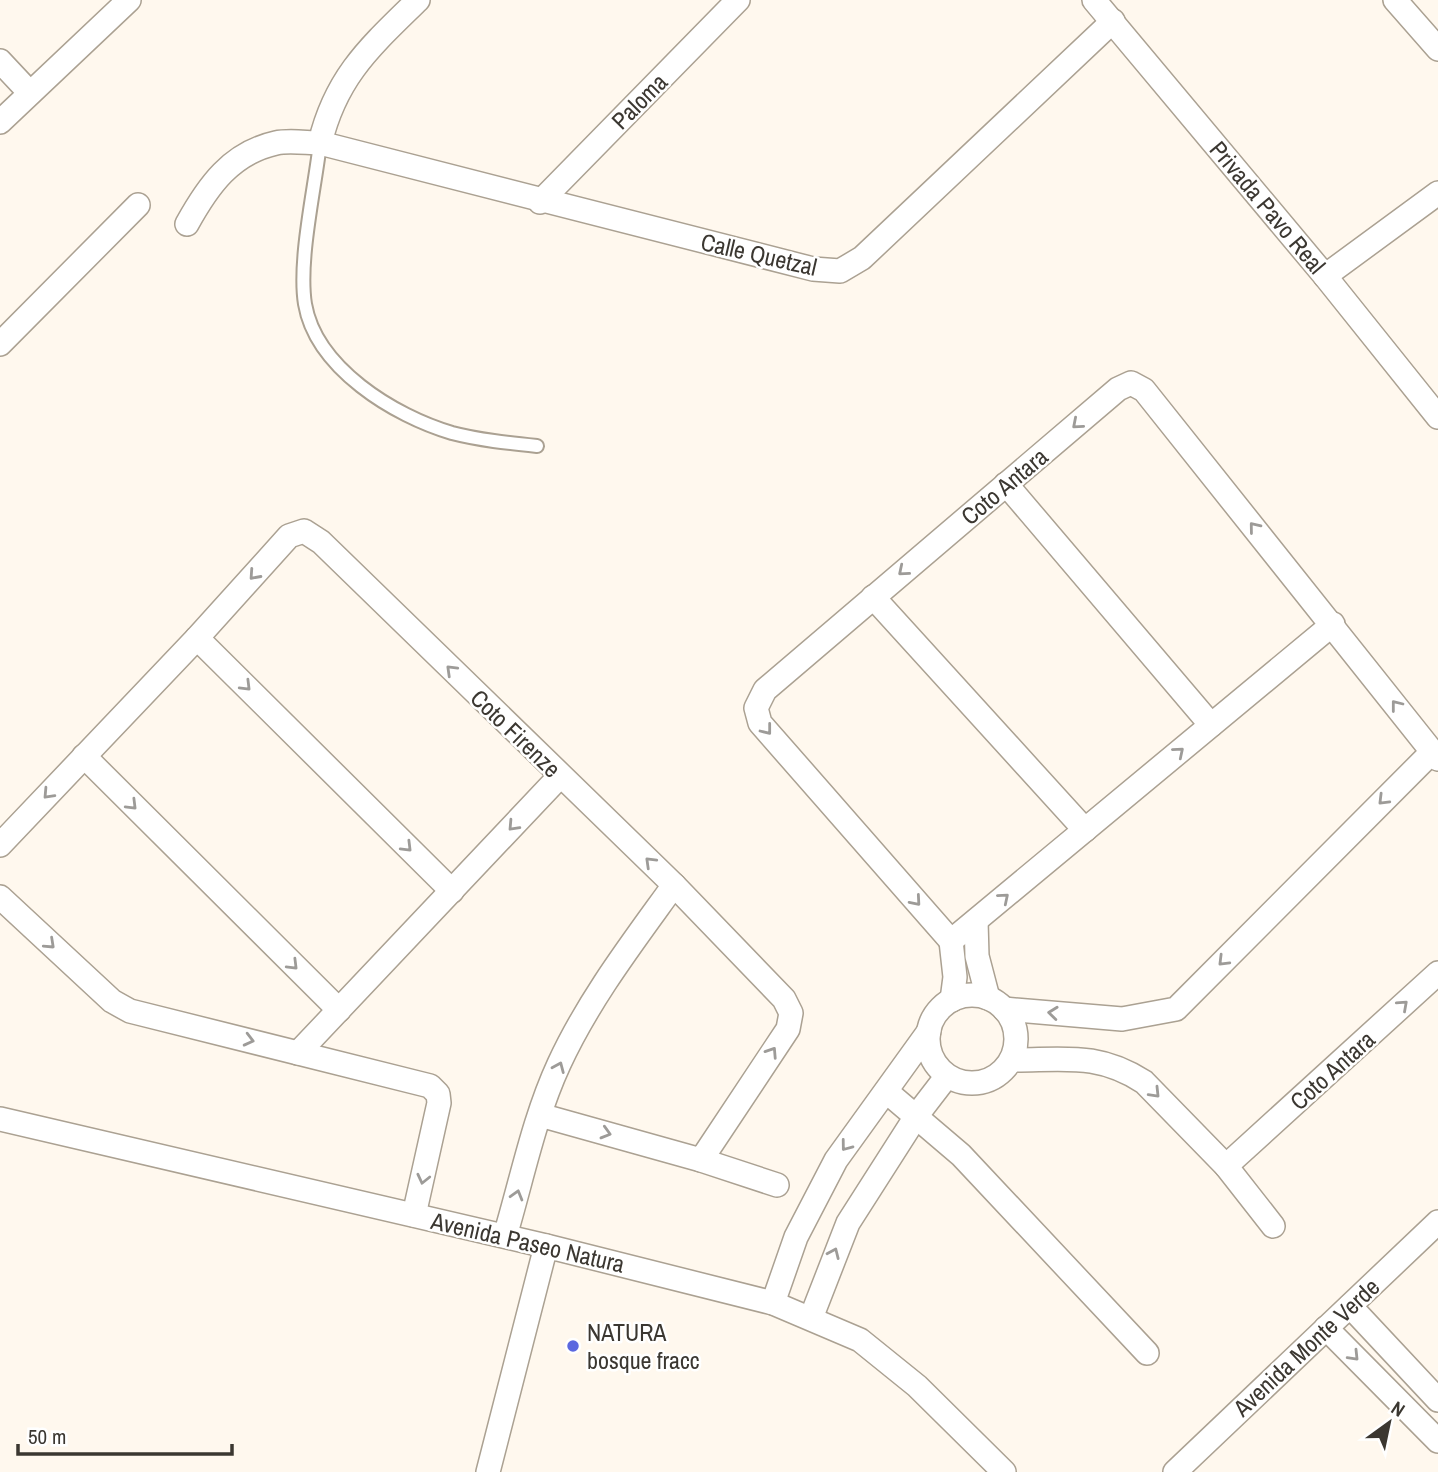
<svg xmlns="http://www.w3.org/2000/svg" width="1438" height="1472" font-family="'Archivo Narrow',sans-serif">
<rect width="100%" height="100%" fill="#fff8ee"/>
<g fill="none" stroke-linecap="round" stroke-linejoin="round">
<defs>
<path id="service" d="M320,143C315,188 298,260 305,304C316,368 394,416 452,433C479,440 508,443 537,446"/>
<g id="minor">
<path d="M1094,0L1325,276L1438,417"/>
<path d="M1395,0L1438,49"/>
<path d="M0,61L30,93"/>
<path d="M0,122L129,0"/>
<path d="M320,143L813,269L840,271L862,258L1113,21"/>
<path d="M540,202L738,0"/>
<path d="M187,224C208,186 231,153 276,143C289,140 307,143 320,143C336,76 371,46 418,0"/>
<path d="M1325,276L1438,193"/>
<path d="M0,344L138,205"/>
<path d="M1006,484L1211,725"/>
<path d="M873,597L1085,830"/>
<path d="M197,638L452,891"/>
<path d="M84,756L339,1010"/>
<path d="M0,845L197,638L289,536L304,531L321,542L674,885L784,999L791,1013L788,1029L701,1160L540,1115"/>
<path d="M0,897L112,1001L130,1011L430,1086L438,1094L439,1103L414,1215"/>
<path d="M976,921L977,956L988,998"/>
<path d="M951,941L760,723L756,708L765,690L1118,389L1131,383L1144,390L1438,759"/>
<path d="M951,941L1333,624"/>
<path d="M951,941L955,977L952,1000"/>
<circle cx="972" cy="1039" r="44"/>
<path d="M1004,1009L1122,1019L1176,1009L1432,752"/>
<path d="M298,1053L560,776"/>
<path d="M1012,1060C1064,1060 1098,1052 1144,1082L1226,1166L1273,1226"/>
<path d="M887,1092L961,1155L1147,1353"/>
<path d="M0,1119L546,1246L773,1303L860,1340L917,1386L1004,1472"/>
<path d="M701,1160L777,1185"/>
<path d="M1226,1166L1438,973"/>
<path d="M505,1236C522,1179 534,1118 559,1064C589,999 633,942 674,885"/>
<path d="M773,1303L796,1237L836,1160L929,1031"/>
<path d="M1350,1306L1438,1400"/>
<path d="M811,1318L848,1223L917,1115L947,1076"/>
<path d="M1326,1328L1438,1441"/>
<path d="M488,1472L546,1246"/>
<path d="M1175,1472L1438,1222"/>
</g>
</defs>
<!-- service casing -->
<use href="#service" stroke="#aba192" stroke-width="16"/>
<!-- minor casing -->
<use href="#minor" stroke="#aba192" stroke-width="26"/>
<!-- service -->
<use href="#service" stroke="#fff" stroke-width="12"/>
<!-- minor -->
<use href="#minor" stroke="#fff" stroke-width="23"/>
</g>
<!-- one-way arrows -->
<defs><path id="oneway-chevron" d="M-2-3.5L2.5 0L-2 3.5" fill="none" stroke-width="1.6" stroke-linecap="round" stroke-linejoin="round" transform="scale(1.75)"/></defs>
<g stroke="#9d9b98">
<use href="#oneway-chevron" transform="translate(1077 424) rotate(139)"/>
<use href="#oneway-chevron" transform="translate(1254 527) rotate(-129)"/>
<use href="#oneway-chevron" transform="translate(903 571) rotate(140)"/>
<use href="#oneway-chevron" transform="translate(254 575) rotate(132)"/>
<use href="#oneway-chevron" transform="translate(451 670) rotate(-136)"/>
<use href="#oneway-chevron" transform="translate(246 686) rotate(45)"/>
<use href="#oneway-chevron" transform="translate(1396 705) rotate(-128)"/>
<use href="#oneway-chevron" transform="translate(767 730) rotate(52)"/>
<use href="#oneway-chevron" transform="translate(1179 752) rotate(-40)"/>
<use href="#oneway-chevron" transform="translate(48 794) rotate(133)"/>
<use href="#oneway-chevron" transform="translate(1383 800) rotate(135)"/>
<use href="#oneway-chevron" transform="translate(132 805) rotate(45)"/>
<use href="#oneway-chevron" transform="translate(513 826) rotate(133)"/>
<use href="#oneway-chevron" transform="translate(407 847) rotate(45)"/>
<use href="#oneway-chevron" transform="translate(650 862) rotate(-136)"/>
<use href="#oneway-chevron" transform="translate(1004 898) rotate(-40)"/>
<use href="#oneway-chevron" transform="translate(916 901) rotate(49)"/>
<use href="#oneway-chevron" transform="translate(50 944) rotate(43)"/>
<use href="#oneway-chevron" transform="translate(1223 961) rotate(135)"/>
<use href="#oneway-chevron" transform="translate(293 965) rotate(45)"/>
<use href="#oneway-chevron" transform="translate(1403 1005) rotate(-42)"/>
<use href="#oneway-chevron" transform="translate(1053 1013) rotate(-174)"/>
<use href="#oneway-chevron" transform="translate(249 1040) rotate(14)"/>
<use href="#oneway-chevron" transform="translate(772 1052) rotate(-57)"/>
<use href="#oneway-chevron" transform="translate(559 1067) rotate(-67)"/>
<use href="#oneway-chevron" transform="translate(1155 1093) rotate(46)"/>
<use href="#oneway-chevron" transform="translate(606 1133) rotate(16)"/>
<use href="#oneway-chevron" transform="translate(846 1146) rotate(127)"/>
<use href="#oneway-chevron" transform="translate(423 1179) rotate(103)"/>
<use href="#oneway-chevron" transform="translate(517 1195) rotate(-74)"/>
<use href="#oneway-chevron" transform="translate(834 1253) rotate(-66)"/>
<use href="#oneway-chevron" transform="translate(1354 1356) rotate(46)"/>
</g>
<!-- markers -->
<circle fill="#5b68df" stroke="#fff" stroke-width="2.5" cx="573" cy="1346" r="7"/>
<g text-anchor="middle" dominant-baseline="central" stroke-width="5" stroke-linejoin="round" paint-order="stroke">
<!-- street labels -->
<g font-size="24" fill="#3b3731" stroke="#fff">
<text transform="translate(639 101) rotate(-45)">Paloma</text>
<text transform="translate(1268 207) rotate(50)">Privada Pavo Real</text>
<text transform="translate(759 254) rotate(13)">Calle Quetzal</text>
<text transform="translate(1004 486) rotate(-40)">Coto Antara</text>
<text transform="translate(516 733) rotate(44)">Coto Firenze</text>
<text transform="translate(1332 1070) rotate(-42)">Coto Antara</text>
<text transform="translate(528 1242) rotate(13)">Avenida Paseo Natura</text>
<text transform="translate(1306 1347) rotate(-43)">Avenida Monte Verde</text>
</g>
<!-- poi labels -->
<g font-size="24" fill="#3b3731" stroke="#fff" text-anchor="start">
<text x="587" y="1332">NATURA<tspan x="587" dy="28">bosque fracc</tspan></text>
</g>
</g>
<!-- north arrow -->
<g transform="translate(1389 1423) rotate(33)" stroke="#ffffff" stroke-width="5" paint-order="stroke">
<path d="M0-5L12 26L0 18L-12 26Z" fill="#3b3731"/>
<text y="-10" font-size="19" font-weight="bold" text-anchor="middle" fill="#3b3731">N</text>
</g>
<!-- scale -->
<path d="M18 1444v10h214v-10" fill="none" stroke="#3b3731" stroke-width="3.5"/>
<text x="28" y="1444" font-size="21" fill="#3b3731" stroke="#ffffff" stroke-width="5" paint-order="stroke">50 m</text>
</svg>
